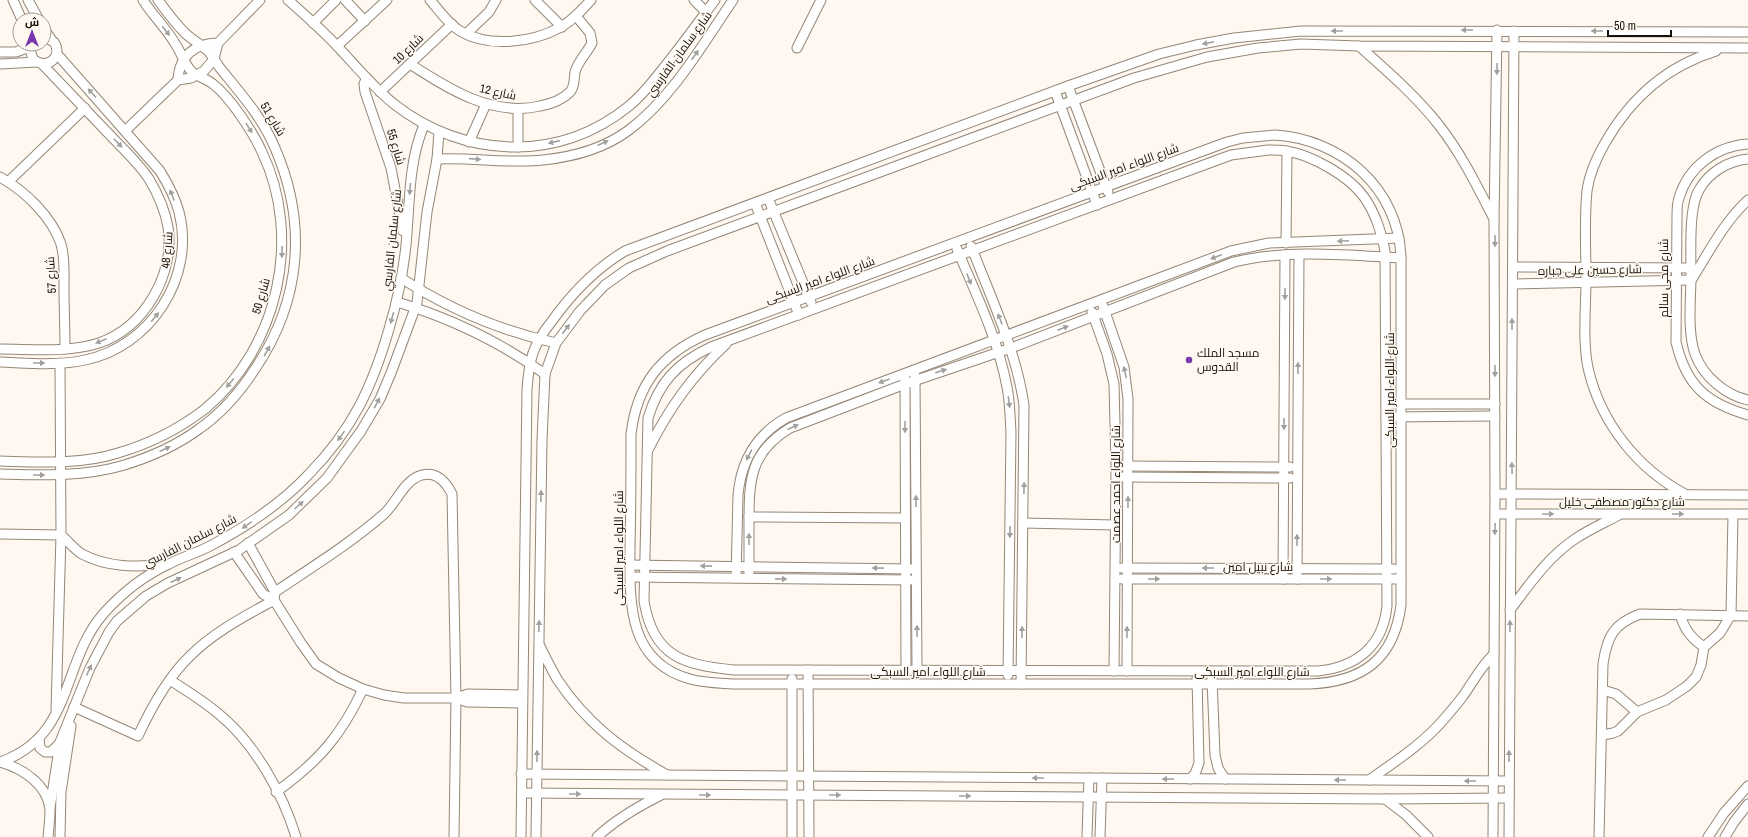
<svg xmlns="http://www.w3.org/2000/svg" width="1748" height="837" font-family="'Archivo Narrow',Cairo,sans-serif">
<rect width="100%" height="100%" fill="#fef8f1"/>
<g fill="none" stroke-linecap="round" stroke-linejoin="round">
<defs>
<g id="minor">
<path d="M13,0L22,20"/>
<path d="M28,0L39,20"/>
<path d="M288,0C305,15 322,30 337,46C356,66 373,87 394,104C464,159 559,163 629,106C645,93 657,76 669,61C685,41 700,20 715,0"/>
<path d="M345,0L365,21"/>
<path d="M430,0C439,10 448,24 460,31C489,48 532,43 561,27C573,20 582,10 591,0"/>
<path d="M535,0L562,27"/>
<path d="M694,0L706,12"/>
<path d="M313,23L336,0"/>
<path d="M44,29L51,39"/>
<path d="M466,34L489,12L496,0"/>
<path d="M33,44L30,50L33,59C46,71 64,57 54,42L44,37"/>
<path d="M337,46L387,0"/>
<path d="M1359,46C1387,71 1415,95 1438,124C1461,153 1477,186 1494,219"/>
<path d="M797,48L821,0"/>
<path d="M0,52H16L32,46"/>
<path d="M0,64L37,62"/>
<path d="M410,64C449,89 492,117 540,106C551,104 561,101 570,92C575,87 574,78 575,72C578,61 587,53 592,43L590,33L576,16"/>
<path d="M366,79L364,84L365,92L391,168L403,231"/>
<path d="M178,80C179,56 195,43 218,43"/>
<path d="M1068,86L1108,192"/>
<path d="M1055,91L1097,205"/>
<path d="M380,92L452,24"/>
<path d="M125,131L178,80L191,78L204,71L214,59L218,43L260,0"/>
<path d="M1275,135C1341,139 1399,188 1401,258V605C1394,660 1362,682 1309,684H733C719,683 704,683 690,679C625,661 630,598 630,544C631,508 631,471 631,434C637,385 660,355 705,335L1227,142L1243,138Z"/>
<path d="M469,142L486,104"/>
<path d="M1748,144C1716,146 1688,167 1679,198C1677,203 1677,210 1677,216L1676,342C1686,385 1706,403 1748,415"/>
<path d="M518,147V109"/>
<path d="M1268,150C1274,150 1281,150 1286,151C1312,155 1349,176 1364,197C1376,214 1381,232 1385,251L1387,606C1383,646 1357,667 1318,671L734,670C684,665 653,657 644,601L648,418C659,382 677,363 711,347L1231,155Z"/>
<path d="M437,159C472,157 508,164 543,160C572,157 605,148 629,130C672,98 703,44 733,0"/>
<path d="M1748,159C1728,161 1709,172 1699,190C1694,198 1693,208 1692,217C1690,236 1691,256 1691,275C1691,299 1687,331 1695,354C1703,376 1725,395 1748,400"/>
<path d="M0,177C25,191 52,217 61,244C65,258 64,273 64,287C64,308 65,328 65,349"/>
<path d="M8,182L85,108"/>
<path d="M768,198L811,302"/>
<path d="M755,203L799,315"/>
<path d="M1286,243L1287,151"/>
<path d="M971,246C991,298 1016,350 1024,405L1021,684"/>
<path d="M957,249C976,294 998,339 1007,387C1010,402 1010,417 1011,432L1008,675"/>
<path d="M1513,267L1691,268"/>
<path d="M401,278C449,309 501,331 556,343"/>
<path d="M1692,279C1709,252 1724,222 1748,200"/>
<path d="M1513,284L1691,280"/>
<path d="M397,302C450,318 500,342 545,374"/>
<path d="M1103,306L1124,367L1128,399L1127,671"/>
<path d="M1092,312L1107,354L1114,384L1116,466L1114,671"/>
<path d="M0,349C32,349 68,353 99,343C145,327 175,274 168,227C165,210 158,194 149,179C138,162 121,147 107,132C85,109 64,87 42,64"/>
<path d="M0,362C28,363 58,366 85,360C150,347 196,277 179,212C175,197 168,184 160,171L57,54"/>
<path d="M915,376L917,670"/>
<path d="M905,379L906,670"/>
<path d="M1386,404H1495"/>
<path d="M1386,417L1495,416"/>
<path d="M648,450C669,408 692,376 726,344"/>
<path d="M0,461C39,462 80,465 118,453C149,444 179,429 205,409C278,348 303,238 262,152C253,132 230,97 213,84C207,79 198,77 192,72C184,64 182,54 176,45C167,29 153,16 143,0"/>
<path d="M1123,466L1290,467"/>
<path d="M0,474C41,475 82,477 121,466C148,458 176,446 199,429C222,413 240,392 255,369C301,301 308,224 275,148C262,117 241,94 220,68C216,63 213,56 208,51C201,44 192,40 185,33C175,23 166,11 158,0"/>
<path d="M1123,477L1290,478"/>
<path d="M1495,494L1748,495"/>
<path d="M1685,494C1638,469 1602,424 1589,372C1582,345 1586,307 1586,279C1586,250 1584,220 1587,191C1589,175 1597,157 1605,143C1630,99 1667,66 1716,51"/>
<path d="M1495,514H1748"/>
<path d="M749,517L905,518"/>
<path d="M1023,523L1115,525"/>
<path d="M0,534L61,535C68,541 75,550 82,554C106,567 137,568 163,564"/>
<path d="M234,552L263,594L274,600L275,592L248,543"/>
<path d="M630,565L911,569"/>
<path d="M1122,568L1394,569"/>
<path d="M630,577L910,580"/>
<path d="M736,578L738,495C741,461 756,435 786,418L1231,251L1269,243L1399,238"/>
<path d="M749,578C749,560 749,541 749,523C749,480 750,452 790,428L905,384L1011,348L1234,262C1287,249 1347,255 1401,258"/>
<path d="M1122,579H1401"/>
<path d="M1283,579L1285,255"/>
<path d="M1297,579L1299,255"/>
<path d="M275,592C312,567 351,543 384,514C397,502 404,480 422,475C437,471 446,482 452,494L456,698L454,837"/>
<path d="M1510,610C1529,585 1548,557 1575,539C1588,530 1604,523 1619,515"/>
<path d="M1680,614C1684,629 1691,638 1704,647"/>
<path d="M540,646C545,657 551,668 557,679C587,724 621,749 667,775"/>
<path d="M808,670L809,837"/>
<path d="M792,679V837"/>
<path d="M1212,679L1215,755L1218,768L1225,779"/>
<path d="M170,680C187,691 205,702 220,715C255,744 283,794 296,837"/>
<path d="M1603,690L1616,694L1637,712"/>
<path d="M456,698L467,702L522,703"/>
<path d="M74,707L138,736C151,708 167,678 190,656C214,632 245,616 274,600L301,643L316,664L339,678L363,689L384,695L404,698H456L468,694L522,695"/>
<path d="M56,710L61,535L60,363"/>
<path d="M1603,735L1613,733L1618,731L1637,712L1666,700L1687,686L1696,677L1701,665L1704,647L1720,633L1731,615L1733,514"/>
<path d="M39,738L40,748L45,752H51L59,744"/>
<path d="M0,762C75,736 60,663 104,613C123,592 143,576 169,564C182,557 197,553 210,546C246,527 281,504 309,474C352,430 372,388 389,329C397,302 403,274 406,245C410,204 408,163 424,125"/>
<path d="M0,762C22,768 47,784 50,809C50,818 49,828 48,837"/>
<path d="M521,774L1509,781"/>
<path d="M1190,779L1195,774L1199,763L1197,678"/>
<path d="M1369,780C1396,761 1424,743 1445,718C1451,711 1457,704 1463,696C1473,682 1481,666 1494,654"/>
<path d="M276,792C318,762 341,736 363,689"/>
<path d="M522,793L1385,799L1509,798"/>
<path d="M1385,799L1406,815L1428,837"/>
<path d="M50,808L60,742L90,668L109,632L117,621L146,596L168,583L239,550L289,515L327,478L361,431L380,399L391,373L417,303L427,212L437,159L439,132"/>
<path d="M60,837L61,792L71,726"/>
<path d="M521,837L527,389C528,377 529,364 533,353C537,341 544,331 552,321C572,293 595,269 625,251L1068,86L1159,54L1196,45L1234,38L1301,31L1748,32"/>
<path d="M536,837L542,440L545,374L556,343L580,311L605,285L629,268L667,251L1134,78L1207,57L1258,48L1301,44L1359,46L1748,48"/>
<path d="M597,837C616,819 637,807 661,795"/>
<path d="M1087,837L1089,778"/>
<path d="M1100,837L1102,778"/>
<path d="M1493,837L1495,494L1494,220L1497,30"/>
<path d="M1509,837L1514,31"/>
<path d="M1599,837L1603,664C1607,637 1613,624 1640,614L1748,616"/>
<path d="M1708,837L1724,813L1748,786"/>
<path d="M1725,837L1734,822L1748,804"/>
</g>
</defs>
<!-- minor casing -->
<use href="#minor" stroke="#958676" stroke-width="11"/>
<!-- minor -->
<use href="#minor" stroke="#fff" stroke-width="9"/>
</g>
<!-- one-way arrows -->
<defs><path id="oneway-solid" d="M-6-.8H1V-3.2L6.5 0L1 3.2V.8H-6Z"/></defs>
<g fill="#a2a09d">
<use href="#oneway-solid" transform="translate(1467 30) rotate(180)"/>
<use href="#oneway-solid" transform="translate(166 31) rotate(51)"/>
<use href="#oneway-solid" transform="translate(1337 31) rotate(180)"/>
<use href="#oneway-solid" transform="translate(1597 31) rotate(-180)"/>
<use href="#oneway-solid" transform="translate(1208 43) rotate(169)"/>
<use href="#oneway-solid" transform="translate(695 55) rotate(-54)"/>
<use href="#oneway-solid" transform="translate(1497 69) rotate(91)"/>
<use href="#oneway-solid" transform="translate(92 93) rotate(-132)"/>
<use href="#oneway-solid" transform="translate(249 128) rotate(58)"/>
<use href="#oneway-solid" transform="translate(554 142) rotate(167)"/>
<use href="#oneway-solid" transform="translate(118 143) rotate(46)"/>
<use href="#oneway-solid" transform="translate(603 143) rotate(-24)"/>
<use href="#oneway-solid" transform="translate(475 159) rotate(4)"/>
<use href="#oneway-solid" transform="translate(410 189) rotate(94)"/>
<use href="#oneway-solid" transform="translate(172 195) rotate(-111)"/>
<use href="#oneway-solid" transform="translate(1343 241) rotate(178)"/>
<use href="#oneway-solid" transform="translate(1495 241) rotate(90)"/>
<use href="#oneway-solid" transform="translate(282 252) rotate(91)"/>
<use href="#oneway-solid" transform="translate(1216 257) rotate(159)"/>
<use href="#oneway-solid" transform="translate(969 279) rotate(68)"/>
<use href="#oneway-solid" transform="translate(1285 294) rotate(90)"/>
<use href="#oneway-solid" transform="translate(155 317) rotate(-51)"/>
<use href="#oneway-solid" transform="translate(392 318) rotate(106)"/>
<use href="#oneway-solid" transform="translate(1000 319) rotate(-112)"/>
<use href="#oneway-solid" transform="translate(1512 324) rotate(-90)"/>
<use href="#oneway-solid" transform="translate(1063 328) rotate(-21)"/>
<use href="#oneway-solid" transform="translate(566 329) rotate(-53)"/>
<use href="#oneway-solid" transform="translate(101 341) rotate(158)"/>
<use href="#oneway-solid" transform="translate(267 351) rotate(-61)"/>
<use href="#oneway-solid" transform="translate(39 363)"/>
<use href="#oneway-solid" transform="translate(1298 368) rotate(-90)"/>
<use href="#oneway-solid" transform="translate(941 371) rotate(-18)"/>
<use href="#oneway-solid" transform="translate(1495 371) rotate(90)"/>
<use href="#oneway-solid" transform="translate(1125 372) rotate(-102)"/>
<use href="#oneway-solid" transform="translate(884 381) rotate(160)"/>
<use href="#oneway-solid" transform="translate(230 383) rotate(130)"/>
<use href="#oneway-solid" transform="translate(1009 402) rotate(83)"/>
<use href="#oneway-solid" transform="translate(377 403) rotate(-61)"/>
<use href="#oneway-solid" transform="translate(1284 424) rotate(90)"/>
<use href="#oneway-solid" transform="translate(793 427) rotate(-24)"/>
<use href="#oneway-solid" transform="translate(905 427) rotate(90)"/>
<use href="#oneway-solid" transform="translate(341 436) rotate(126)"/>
<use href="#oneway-solid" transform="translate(165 449) rotate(-25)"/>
<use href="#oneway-solid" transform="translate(749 455) rotate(117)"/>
<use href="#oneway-solid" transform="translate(1512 468) rotate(-91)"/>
<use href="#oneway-solid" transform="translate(39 475)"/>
<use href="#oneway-solid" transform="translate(1024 488) rotate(-89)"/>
<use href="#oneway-solid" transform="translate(541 496) rotate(-89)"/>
<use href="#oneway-solid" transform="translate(916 501) rotate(-90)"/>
<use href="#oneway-solid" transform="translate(1128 502) rotate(-90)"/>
<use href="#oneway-solid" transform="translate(299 505) rotate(-42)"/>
<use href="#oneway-solid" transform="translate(1548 514)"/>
<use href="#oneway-solid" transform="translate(1678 514)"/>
<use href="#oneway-solid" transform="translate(247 525) rotate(146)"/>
<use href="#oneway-solid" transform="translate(1495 529) rotate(91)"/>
<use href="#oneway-solid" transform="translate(1010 532) rotate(91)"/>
<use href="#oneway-solid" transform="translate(749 539) rotate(-90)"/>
<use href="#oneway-solid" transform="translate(1297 540) rotate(-90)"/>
<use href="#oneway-solid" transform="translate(706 566) rotate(-179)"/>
<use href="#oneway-solid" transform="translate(878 568) rotate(-179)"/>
<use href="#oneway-solid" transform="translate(1208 568) rotate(-180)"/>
<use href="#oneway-solid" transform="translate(781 579) rotate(1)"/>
<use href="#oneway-solid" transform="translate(1154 579)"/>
<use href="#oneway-solid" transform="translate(1326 579)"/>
<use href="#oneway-solid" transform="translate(176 580) rotate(-24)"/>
<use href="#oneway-solid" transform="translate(539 626) rotate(-89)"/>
<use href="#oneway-solid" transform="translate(1510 626) rotate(-90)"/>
<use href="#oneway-solid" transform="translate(917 631) rotate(-90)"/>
<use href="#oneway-solid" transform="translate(1022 632) rotate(-89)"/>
<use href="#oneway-solid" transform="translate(1127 632) rotate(-89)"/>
<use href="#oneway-solid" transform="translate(89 670) rotate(-66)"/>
<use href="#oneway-solid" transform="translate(537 756) rotate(-89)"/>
<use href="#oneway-solid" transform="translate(1509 756) rotate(-90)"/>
<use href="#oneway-solid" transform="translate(1038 778) rotate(-180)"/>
<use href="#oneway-solid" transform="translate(1168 779) rotate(-180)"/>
<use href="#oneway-solid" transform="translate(1340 780) rotate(-180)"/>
<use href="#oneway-solid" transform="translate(1470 781) rotate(-180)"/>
<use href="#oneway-solid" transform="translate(575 794)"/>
<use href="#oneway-solid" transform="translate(705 795)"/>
<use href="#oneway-solid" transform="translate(835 795)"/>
<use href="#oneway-solid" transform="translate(965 796)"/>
</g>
<!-- markers -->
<circle fill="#773aaf" stroke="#fef8f1" stroke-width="1.5" cx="1189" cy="360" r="4"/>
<g text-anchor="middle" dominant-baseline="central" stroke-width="3" stroke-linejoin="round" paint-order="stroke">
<!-- street labels -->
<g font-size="12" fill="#17110b" stroke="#fef8f1">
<text transform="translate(408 49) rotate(-44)">شارع 10</text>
<text transform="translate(679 54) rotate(-54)">شارع سلمان الفارسي</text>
<text transform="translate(498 92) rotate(12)">شارع 12</text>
<text transform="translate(273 119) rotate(59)">شارع 51</text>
<text transform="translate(396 147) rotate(73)">شارع 55</text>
<text transform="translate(1124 167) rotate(-20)">شارع اللواء امير السبكى</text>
<text transform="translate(392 240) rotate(-84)">شارع سلمان الفارسي</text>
<text transform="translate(167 250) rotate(-85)">شارع 48</text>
<text transform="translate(1590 270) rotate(-1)">شارع حسين على جباره</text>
<text transform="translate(51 275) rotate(-93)">شارع 57</text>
<text transform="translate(1664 278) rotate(-90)">شارع محى سالم</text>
<text transform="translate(820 280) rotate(-20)">شارع اللواء امير السبكى</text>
<text transform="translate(261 296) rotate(-74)">شارع 50</text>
<text transform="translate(1390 390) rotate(-90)">شارع اللواء امير السبكى</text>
<text transform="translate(1116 484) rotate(-90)">شارع اللواء احمد عصمت</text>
<text x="1622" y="502">شارع دكتور مصطفى خليل</text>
<text transform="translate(190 541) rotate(-27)">شارع سلمان الفارسي</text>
<text transform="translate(619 548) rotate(-90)">شارع اللواء امير السبكى</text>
<text x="1258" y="567">شارع نبيل امين</text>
<text x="928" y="672">شارع اللواء امير السبكى</text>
<text x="1252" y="672">شارع اللواء امير السبكى</text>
</g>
<!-- poi labels -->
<g font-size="12" fill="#17110b" stroke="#fef8f1" text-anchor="start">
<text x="1197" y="353">مسجد الملك<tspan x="1197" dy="14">القدوس</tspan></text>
</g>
</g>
<!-- north arrow -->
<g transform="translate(32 32)"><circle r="19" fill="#fef8f1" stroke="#a29c95"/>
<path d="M0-3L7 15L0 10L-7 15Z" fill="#773aaf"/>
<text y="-6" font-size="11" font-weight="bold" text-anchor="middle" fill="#17110b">ش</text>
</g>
<!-- scale -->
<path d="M1608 30v6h63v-6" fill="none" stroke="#17110b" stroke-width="2"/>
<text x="1614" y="30" font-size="12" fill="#17110b" stroke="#fef8f1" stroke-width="3" paint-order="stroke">50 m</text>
</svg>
